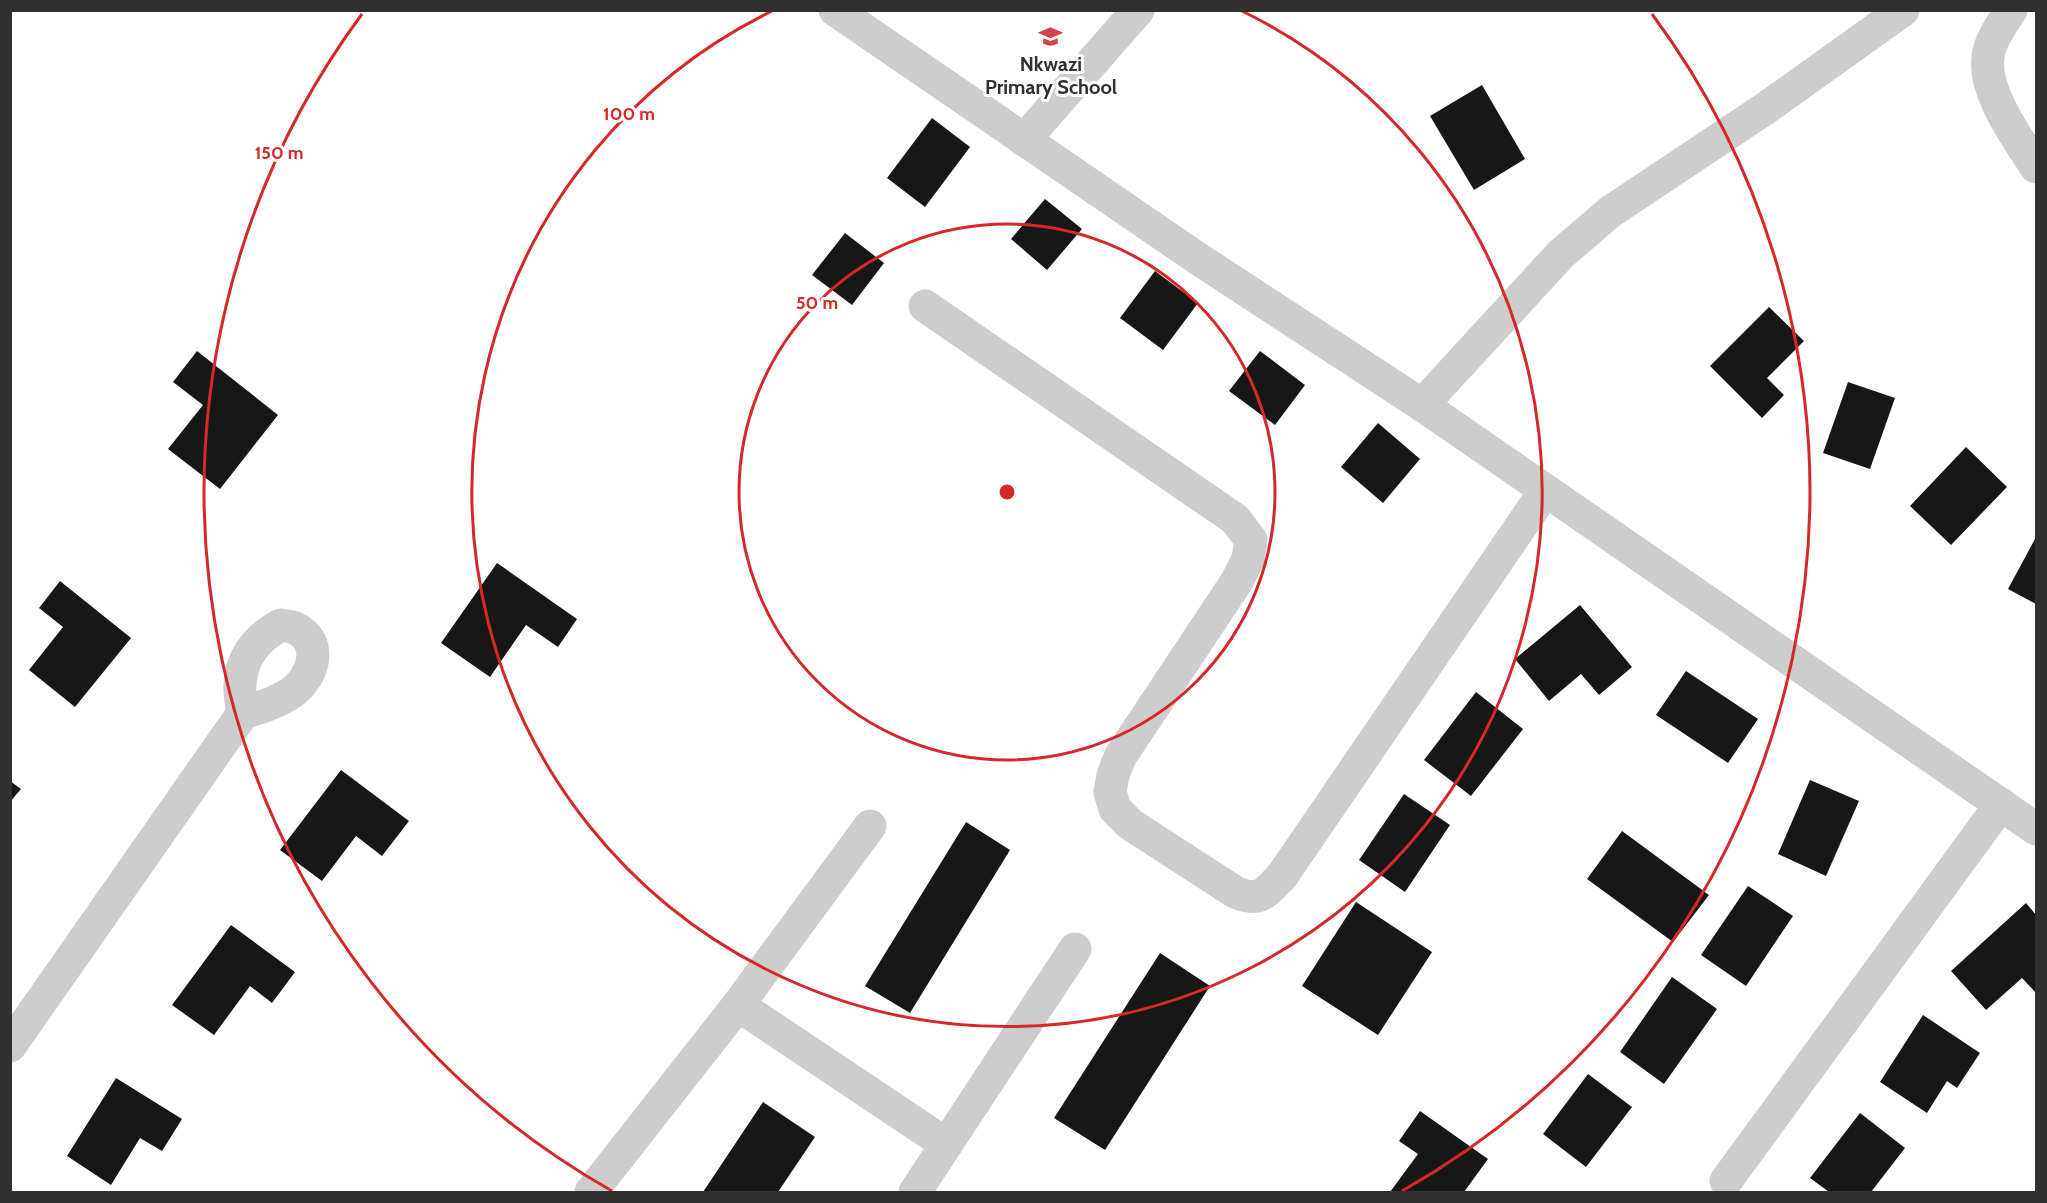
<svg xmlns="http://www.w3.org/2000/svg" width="2047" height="1203" font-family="Cabin,sans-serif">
<rect width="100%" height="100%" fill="#fff"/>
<!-- building -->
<g fill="#171717">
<path d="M1482,85L1525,159L1474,190L1430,116Z"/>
<path d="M932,118L970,147L925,207L887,178Z"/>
<path d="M1045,199L1082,229L1047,270L1011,239Z"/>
<path d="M845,233L884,263L852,305L812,275Z"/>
<path d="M1155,271L1198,303L1163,350L1120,318Z"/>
<path d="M1769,307L1804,341L1767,378L1784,395L1762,418L1710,366Z"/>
<path d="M197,351L278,415L220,489L168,449L203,405L173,382Z"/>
<path d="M1260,351L1305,385L1275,425L1229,391Z"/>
<path d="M1848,382L1895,398L1870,469L1823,453Z"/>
<path d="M1378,423L1420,459L1383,503L1341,467Z"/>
<path d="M1966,447L2007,487L1951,545L1910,506Z"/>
<path d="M2036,537V604L2008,589Z"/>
<path d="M497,563L577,619L558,647L526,625L490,677L441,643Z"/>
<path d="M60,581L131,638L75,707L29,670L63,627L39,608Z"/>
<path d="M1580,605L1632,667L1599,695L1581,674L1549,701L1515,659Z"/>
<path d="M1686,671L1758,719L1728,763L1656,715Z"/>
<path d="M1476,692L1523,729L1471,796L1424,760Z"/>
<path d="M341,770L409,821L382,856L356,836L322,881L280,850Z"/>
<path d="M1810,780L1859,801L1826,876L1778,854Z"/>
<path d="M10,781L21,789L10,802Z"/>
<path d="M1404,794L1450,825L1405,892L1359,860Z"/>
<path d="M966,822L1010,850L910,1013L865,986Z"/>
<path d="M1622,831L1709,895L1673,942L1587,879Z"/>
<path d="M1748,886L1793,916L1746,986L1701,955Z"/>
<path d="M1356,902L1432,952L1378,1035L1302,986Z"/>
<path d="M2026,903L2036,915V993L2022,978L1986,1010L1951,971Z"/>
<path d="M231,925L295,972L272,1003L250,986L214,1035L172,1005Z"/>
<path d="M1160,953L1210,986L1105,1150L1054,1118Z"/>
<path d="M1672,977L1717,1009L1664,1084L1620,1052Z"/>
<path d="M1923,1015L1980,1053L1957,1088L1947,1081L1927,1113L1880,1082Z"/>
<path d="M1588,1074L1632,1107L1586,1167L1543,1134Z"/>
<path d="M116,1078L182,1119L162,1151L140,1138L111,1185L67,1156Z"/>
<path d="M763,1102L815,1137L778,1192H703Z"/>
<path d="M1420,1111L1488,1159L1464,1192H1390L1418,1154L1399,1141Z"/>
<path d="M1860,1113L1905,1148L1871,1192H1829L1810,1178Z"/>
</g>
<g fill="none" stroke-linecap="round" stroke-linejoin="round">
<!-- street -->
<g stroke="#cdcdcd" stroke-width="33">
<path d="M835,10L1200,260L1422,405L2036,829"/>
<path d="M2011,10C2002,24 1990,40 1988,57C1983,92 2018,139 2036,167"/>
<path d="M1024,140L1138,10"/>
<path d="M925,306L1216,506L1235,519L1251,540L1248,559L1237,581L1120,757L1113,775L1110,792L1115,809L1130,824L1235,892C1260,903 1265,893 1282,876L1545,491"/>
<path d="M1422,405L1561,254L1610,212L1766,108L1903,10"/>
<path d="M738,1005L946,1144"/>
<path d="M10,1046L243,713C259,708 276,703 291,693C313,678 325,642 295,628C291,626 285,626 281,625C258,637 241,657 240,685C239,694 242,704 243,713"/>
<path d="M1726,1181L2001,804"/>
<path d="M591,1192L738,1005L870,826"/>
<path d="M915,1192L1075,949"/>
</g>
</g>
<!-- distance rings -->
<g fill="none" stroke="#d62828" stroke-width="3">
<circle cx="1007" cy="492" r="268"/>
<path d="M1242 11A535 535 0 1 1 772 11"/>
<path d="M612 1191A803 803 0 0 1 362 14M1652 14A803 803 0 0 1 1402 1191"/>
</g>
<!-- icons -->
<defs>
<symbol id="school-bare" viewBox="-9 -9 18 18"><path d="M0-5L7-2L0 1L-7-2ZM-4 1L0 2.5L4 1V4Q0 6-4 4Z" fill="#d5434d" stroke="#fff" stroke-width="2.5" paint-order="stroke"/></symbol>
</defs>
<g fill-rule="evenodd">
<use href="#school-bare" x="1034" y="20" width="33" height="33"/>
</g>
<g text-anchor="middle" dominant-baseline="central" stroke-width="6" stroke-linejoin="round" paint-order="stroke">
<!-- poi labels -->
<g font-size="20" font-weight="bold" fill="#303030" stroke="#fff">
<text x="1051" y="64">Nkwazi<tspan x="1051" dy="23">Primary School</tspan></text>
</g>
</g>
<circle cx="1007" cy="492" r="9" fill="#d62828" stroke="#fff" stroke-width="3"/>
<g font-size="18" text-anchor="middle" font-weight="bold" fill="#d62828" stroke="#fff" stroke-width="6" stroke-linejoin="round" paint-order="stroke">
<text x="629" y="120">100 m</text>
<text x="279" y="159">150 m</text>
<text x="817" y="309">50 m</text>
</g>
<!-- border -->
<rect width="2047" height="1203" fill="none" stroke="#303030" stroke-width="24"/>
</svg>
